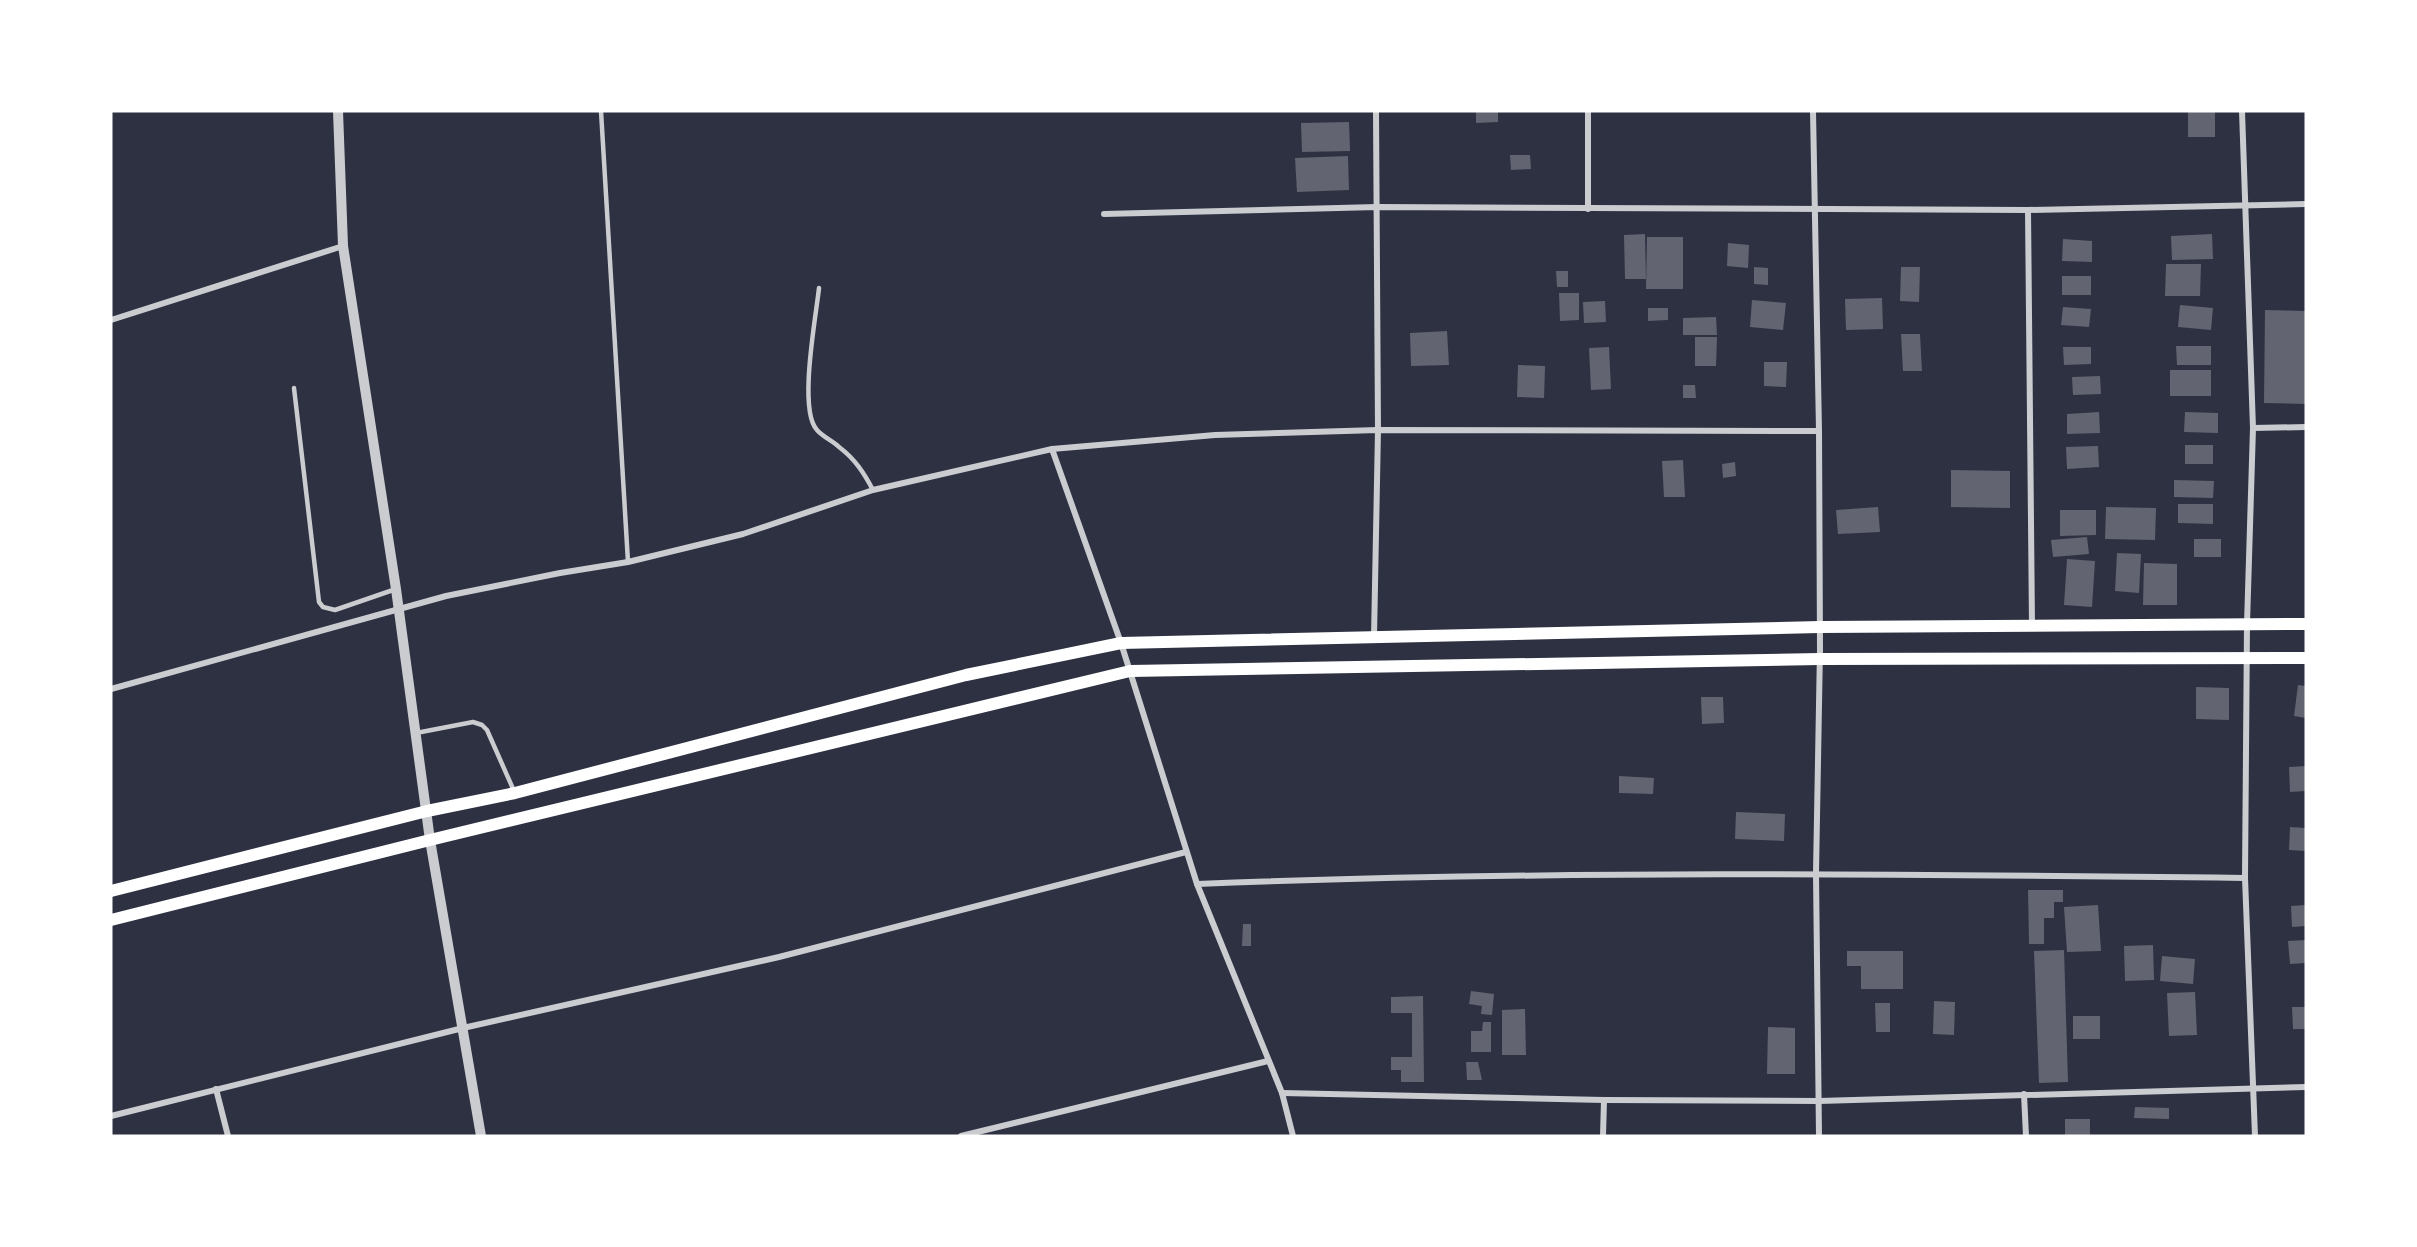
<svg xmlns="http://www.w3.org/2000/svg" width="2417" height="1247" font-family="Commissioner,sans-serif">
<rect width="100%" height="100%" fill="#2d3142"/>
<!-- building -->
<g fill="#626471">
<path d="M1476,111H1498V122L1476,123Z"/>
<rect x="2188" y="111" width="27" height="26"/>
<path d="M1349,122L1350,151L1302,152L1301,123Z"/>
<path d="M1510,155H1530L1531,169L1511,170Z"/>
<path d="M1348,156L1349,190L1297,192L1295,158Z"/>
<path d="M1645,234L1646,279H1625L1624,235Z"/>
<path d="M2212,234L2213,259L2172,260L2171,236Z"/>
<path d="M1647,237H1683V289H1646Z"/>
<path d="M2063,239L2092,241V262L2062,261Z"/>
<path d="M1728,243L1749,245L1748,268L1727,266Z"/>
<path d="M2166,264H2201L2200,296H2165Z"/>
<path d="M1754,267L1768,268V285L1754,284Z"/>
<path d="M1901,267H1920L1919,302L1900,301Z"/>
<path d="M1556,271H1568V287H1557Z"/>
<rect x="2062" y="276" width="29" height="19"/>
<path d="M1559,293H1579V320L1560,321Z"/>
<path d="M1882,298L1883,329L1846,330L1845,299Z"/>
<path d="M1752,300L1786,303L1783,330L1750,327Z"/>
<path d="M1605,301L1606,322L1584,323L1583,302Z"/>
<path d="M2180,305L2213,308L2211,330L2178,327Z"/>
<path d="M2063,307L2091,309L2089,327L2061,325Z"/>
<path d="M1648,308H1668V320L1648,321Z"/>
<path d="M2265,310L2306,311V404L2264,403Z"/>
<path d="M1716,317L1717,335H1683V318Z"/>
<path d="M1447,331L1449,365L1411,366L1410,333Z"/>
<path d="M1901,334H1920L1922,371H1903Z"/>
<path d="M1695,337H1717L1716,366H1695Z"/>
<path d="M2176,346H2211V365H2177Z"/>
<path d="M1609,347L1611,389L1591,390L1589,348Z"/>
<path d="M2063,347H2091V364L2064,365Z"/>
<path d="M1764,362H1787L1786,387L1764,386Z"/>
<path d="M1518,365L1545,366L1544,398L1517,397Z"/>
<rect x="2170" y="370" width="41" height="26"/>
<path d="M2100,376L2101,394L2073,395L2072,377Z"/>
<path d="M1683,385H1695L1696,398H1683Z"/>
<path d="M2099,412L2100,433L2067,434V414Z"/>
<path d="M2185,412L2218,413V433L2184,432Z"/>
<rect x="2185" y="445" width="28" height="19"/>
<path d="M2098,446L2099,467L2067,469L2066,447Z"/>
<path d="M1683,460L1685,497H1664L1662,461Z"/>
<path d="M1735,462L1736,476L1723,478L1722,464Z"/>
<path d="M1951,470L2010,471V508L1951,507Z"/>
<path d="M2174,480L2214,481L2213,498L2174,497Z"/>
<path d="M2178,504H2213V524L2178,523Z"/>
<path d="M1878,507L1880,532L1838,534L1836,510Z"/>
<path d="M2106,507L2156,508L2155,540L2105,539Z"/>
<path d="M2060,510H2096V535L2060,536Z"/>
<path d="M2087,537L2089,554L2053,557L2051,540Z"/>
<rect x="2194" y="539" width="27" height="18"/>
<path d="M2117,553L2141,554L2139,593L2115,591Z"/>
<path d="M2067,559L2095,561L2092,607L2064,605Z"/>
<path d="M2144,563L2177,564V605H2143Z"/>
<path d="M2298,685L2306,686V718L2294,716Z"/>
<path d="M2196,687L2229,688V720L2196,719Z"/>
<path d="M1701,697H1723L1724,723L1702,724Z"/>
<path d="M2306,766V791L2290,792L2289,767Z"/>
<path d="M1619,776L1654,778L1653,794L1619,793Z"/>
<path d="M1736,812L1785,814L1784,841L1735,839Z"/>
<path d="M2290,827L2306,828V851L2289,850Z"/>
<path d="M2028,890H2063V902H2054V918H2044V944H2029Z"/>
<path d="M2098,905L2101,951L2067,952L2064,907Z"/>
<path d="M2306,905V926L2292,927L2291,906Z"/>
<path d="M1243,924H1251V946H1242Z"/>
<path d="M2306,940V963L2290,964L2288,941Z"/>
<path d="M2153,945L2154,980L2125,981L2124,946Z"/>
<path d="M2064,950L2068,1082L2039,1083L2034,951Z"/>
<path d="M1847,951H1903V989H1861V966H1847Z"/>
<path d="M2162,956L2195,959L2193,984L2160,981Z"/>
<path d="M1471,991L1494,994L1492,1015L1481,1014L1482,1006L1469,1004Z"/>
<path d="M2195,992L2197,1035L2169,1036L2167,993Z"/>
<path d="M1423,996L1424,1082H1401V1070H1391V1057H1412V1013H1391V997Z"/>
<path d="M1934,1001L1955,1002L1954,1035L1933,1034Z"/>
<path d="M1875,1003H1890V1032H1876Z"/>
<path d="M2292,1007H2306V1029H2293Z"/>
<path d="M1525,1009L1526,1055H1502V1010Z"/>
<rect x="2073" y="1016" width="27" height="23"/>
<path d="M1483,1022H1491V1052H1471V1031H1482Z"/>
<path d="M1768,1027L1795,1028V1074H1767Z"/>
<path d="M1466,1062H1478L1482,1080H1467Z"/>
<path d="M2135,1107L2169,1108V1119L2134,1118Z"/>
<rect x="2065" y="1119" width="25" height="17"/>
</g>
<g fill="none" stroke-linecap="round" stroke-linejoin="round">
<!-- service -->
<g stroke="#caccd0" stroke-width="4.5">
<path d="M601,111L628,562"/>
<path d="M819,288C816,317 798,410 817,430C823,437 833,441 839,447C855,459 864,473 873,490"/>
<path d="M294,388L319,602L323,607L335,610L396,589"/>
<path d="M416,733L473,722L482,725L487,730L514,791"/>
</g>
<!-- minor -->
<g stroke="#caccd0" stroke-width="6">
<path d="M1813,111L1819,431L1820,649L1816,873L1819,1136"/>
<path d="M2242,111L2253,428L2247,624L2245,878L2255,1136"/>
<path d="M1588,209V111"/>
<path d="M2028,210L2032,626"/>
<path d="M1104,214L1377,207L2028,210L2306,204"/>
<path d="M111,320L343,246"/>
<path d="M2253,428L2306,427"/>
<path d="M1052,449L1121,643L1197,884L1282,1093L1293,1136"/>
<path d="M1374,637L1378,430L1376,111"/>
<path d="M111,689L446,596L560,573L628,562L743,534L873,490L1052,449L1215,435L1378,430L1819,431"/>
<path d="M1197,884C1546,870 1895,874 2245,878"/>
<path d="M216,1089L228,1136"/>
<path d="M1282,1093L1604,1100L1819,1101L2306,1087"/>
<path d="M2024,1094L2026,1136"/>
<path d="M111,1116L463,1028L779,957L1186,852"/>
<path d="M961,1136L1268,1061"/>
<path d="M1603,1136L1604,1100"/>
</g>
<!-- tertiary -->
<path stroke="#caccd0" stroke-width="10" d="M338,111L343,246L396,589L430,840L481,1136"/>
<!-- secondary -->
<g stroke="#fff" stroke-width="12">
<path d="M111,891L427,811L515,793L966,675L1121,643L1820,627L2306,624"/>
<path d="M111,920L430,840L1130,671L1820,659L2306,658"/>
</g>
</g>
<!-- border -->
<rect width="2417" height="1247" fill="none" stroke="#ffffff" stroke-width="225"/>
</svg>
